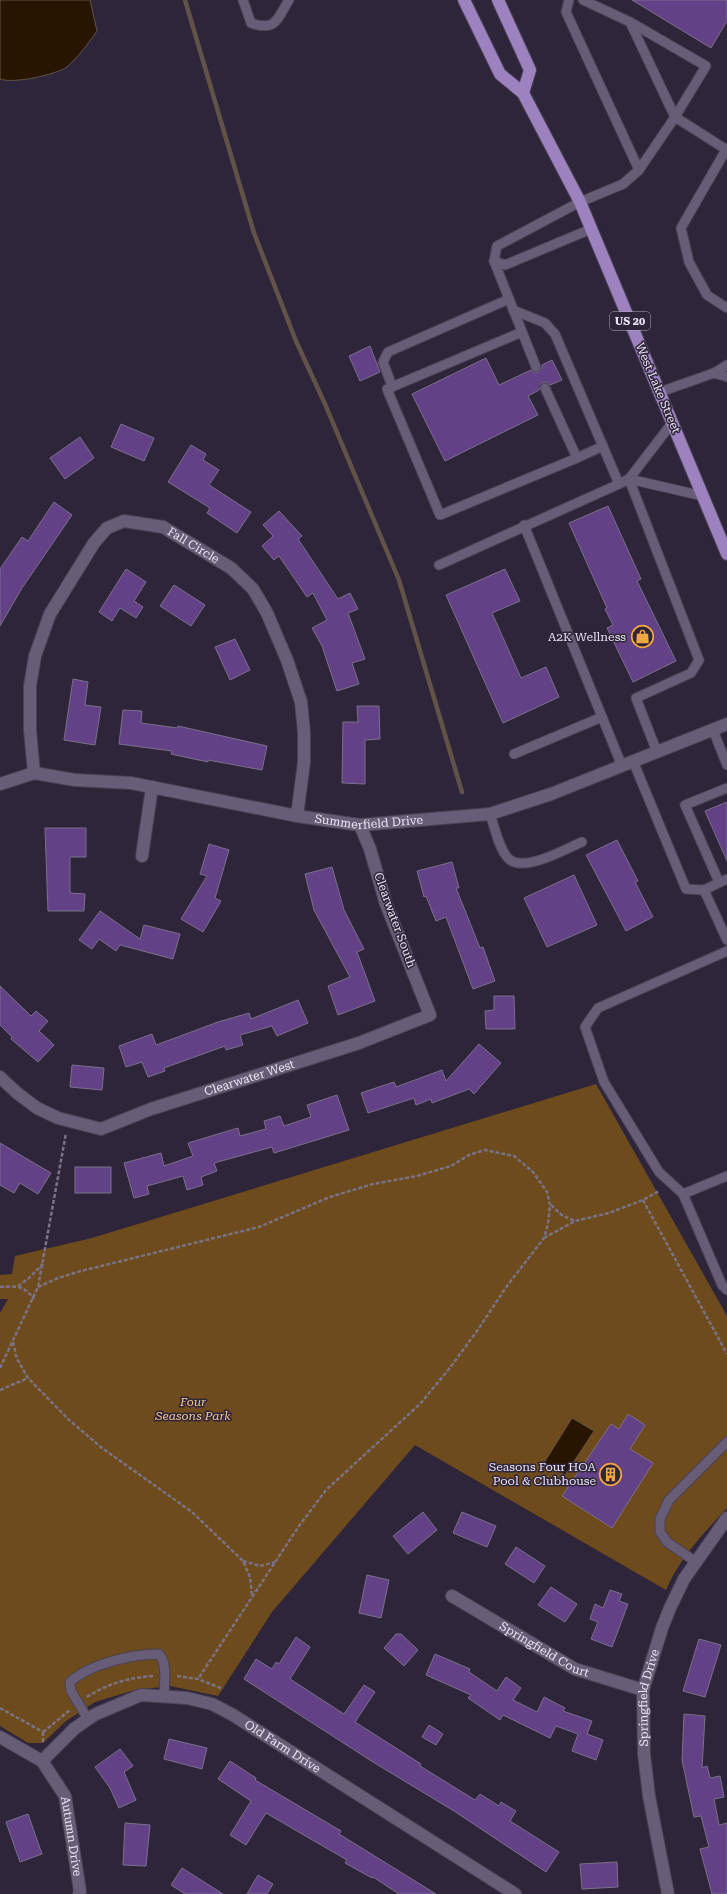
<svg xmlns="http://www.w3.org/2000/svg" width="727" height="1894" font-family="'Roboto Serif',serif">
<rect width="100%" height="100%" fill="#2f253b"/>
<!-- green -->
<path fill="#6e4b1c" d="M596,1084L727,1316V1508C704,1533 680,1557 666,1590L415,1445L272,1612L218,1696L170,1686L135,1690L95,1702L66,1721L43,1743H28L0,1726V1313L8,1299H0V1275L12,1274L15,1256L92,1238Z"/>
<!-- water -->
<g fill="#271500" stroke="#625349">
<path d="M0,0H90L97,31C89,43 78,57 67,67C55,75 13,84 0,79Z"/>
<path d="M572,1418L594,1431L565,1475L544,1463Z"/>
</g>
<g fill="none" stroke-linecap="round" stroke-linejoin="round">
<!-- stream -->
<path stroke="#625349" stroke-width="4.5" d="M185,0L254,233L296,341L325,404L399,580L462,792"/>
</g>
<!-- building -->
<g fill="#624187" stroke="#7b708a">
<path d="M632,0H727V21L711,48Z"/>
<path d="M370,346L380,372L360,381L349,356Z"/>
<path d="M486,358L499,385L531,370L535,373L539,372L542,368V365L552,360L562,380L550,385L546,382L542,383L539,390L528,396L538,415L445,461L412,394Z"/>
<path d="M121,424L154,438L144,461L111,447Z"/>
<path d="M80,437L94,458L65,479L50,458Z"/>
<path d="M191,445L206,454L203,460L219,470L209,485L251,512L237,533L207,513L210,508L168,482Z"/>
<path d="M54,502L72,515L22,588L0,626V569L22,537L28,541Z"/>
<path d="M608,506L641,579L637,581L676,661L633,682L607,628L613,625L605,609L607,608L569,523Z"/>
<path d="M279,511L302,536L298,539L338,599L350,593L358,609L348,613L365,659L352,663L359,684L337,691L322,646L312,628L327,620L313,593L307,597L279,556L274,560L262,546L273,536L263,525Z"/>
<path d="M126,569L146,582L134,601L143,607L136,618L120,608L112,621L99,612Z"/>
<path d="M505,569L520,601L492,613L521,678L546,667L559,697L503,723L446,595Z"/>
<path d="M174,585L205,605L191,626L160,606Z"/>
<path d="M235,639L250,670L230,680L215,647Z"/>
<path d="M73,679L88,682L85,705L101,707L95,745L64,740Z"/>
<path d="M357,706H379L380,739L365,740V784L342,783L343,722H358Z"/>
<path d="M123,710L142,711L141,723L177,728L178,726L267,746L262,770L208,760V762L171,754L172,751L119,744Z"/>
<path d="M727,802V861L705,811Z"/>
<path d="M45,828H86V857H70V893L85,894L84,911H48Z"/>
<path d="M617,840L638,881L635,882L653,917L626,931L586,855Z"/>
<path d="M209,844L229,850L215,898L221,901L203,932L181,919L207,876L200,874Z"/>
<path d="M452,862L459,888H456L480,948L483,947L495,981L473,989L446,917L436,921L426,896L424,897L417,871Z"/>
<path d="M332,867L344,910L364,949L357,952L375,1001L338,1015L328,986L350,977L314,910L305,874Z"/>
<path d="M574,875L597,925L547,947L524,898Z"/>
<path d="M100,911L140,939L144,925L180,934L173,959L120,945L116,951L99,939L92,949L79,940Z"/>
<path d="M0,986L31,1016L36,1011L48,1021L39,1031L54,1045L38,1062L11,1039L12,1037L0,1025Z"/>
<path d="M494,996H514L515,1029H486L485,1011L494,1010Z"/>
<path d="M298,1000L308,1023L277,1036L272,1026L240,1035L243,1045L226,1050L225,1046L164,1068L165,1071L148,1077L142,1062L126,1067L119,1046L152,1034L156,1045L218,1022L249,1013L251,1019Z"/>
<path d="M479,1044L501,1063L474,1094L469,1089L432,1103L431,1099L416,1105L414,1098L368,1113L361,1093L394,1082L396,1087L442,1070L446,1081Z"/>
<path d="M72,1065L104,1068L102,1090L70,1087Z"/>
<path d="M337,1095L349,1130L274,1153L272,1147L214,1163L217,1171L201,1177L203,1185L187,1190L183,1176L147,1186L149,1194L134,1198L124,1163L161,1153L164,1166L193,1156L188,1143L238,1128L240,1136L266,1129L264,1121L280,1116L284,1126L311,1117L307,1105Z"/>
<path d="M0,1143L51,1173L38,1194L20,1183L14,1193L0,1185Z"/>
<rect x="75" y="1167" width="36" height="26"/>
<path d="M628,1414L645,1425L630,1449L653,1463L612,1528L562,1496L611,1424L619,1429Z"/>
<path d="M423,1512L437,1530L408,1554L393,1536Z"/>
<path d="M462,1512L496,1526L487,1547L453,1533Z"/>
<path d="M516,1547L545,1566L534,1583L505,1564Z"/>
<path d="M367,1575L389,1580L381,1618L359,1613Z"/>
<path d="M551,1587L577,1604L565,1622L538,1605Z"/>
<path d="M610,1590L622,1594L619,1601L628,1604L612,1647L591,1639L598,1622L590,1619L595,1604L603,1608Z"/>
<path d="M396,1634H401L418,1650L404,1666L384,1648Z"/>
<path d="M296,1637L310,1647L290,1679L344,1714L364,1685L375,1692L355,1722L421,1764L420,1766L475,1800L480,1794L499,1806L501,1802L516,1811L510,1821L559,1852L546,1872L454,1811L373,1762L244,1679L256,1659L272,1669L276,1662L279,1664Z"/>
<path d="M699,1639L721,1645L705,1697L683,1691Z"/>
<path d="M435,1654L470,1669L469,1672L497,1691L506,1677L521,1688L513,1700L537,1712L544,1697L565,1708L563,1711L592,1721L587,1734L603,1740L596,1760L572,1751L578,1734L556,1726L550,1738L503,1715L500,1720L468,1698L471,1695L426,1675Z"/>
<path d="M684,1714L705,1716L702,1768L707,1766L710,1778L720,1776L724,1797L714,1799L719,1825L727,1823V1894H712L700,1849L709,1847L701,1816L694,1817L682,1760Z"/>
<path d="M429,1725L443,1734L436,1745L422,1737Z"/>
<path d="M169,1739L207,1748L202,1769L164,1759Z"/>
<path d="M120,1749L133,1766L124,1772L136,1800L119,1808L110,1788L95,1767Z"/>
<path d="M230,1761L256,1778L255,1780L341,1831L339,1834L436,1894H399L373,1877L372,1878L345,1863L347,1860L266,1813L246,1845L230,1835L251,1801L218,1779Z"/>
<path d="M28,1814L42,1854L20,1862L6,1822Z"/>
<path d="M125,1823L150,1825L146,1866L123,1865Z"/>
<path d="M617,1862L618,1887L582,1889L580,1864Z"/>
<path d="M182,1868L223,1894H185L171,1885Z"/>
<path d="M258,1875L273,1884L267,1894H247Z"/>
</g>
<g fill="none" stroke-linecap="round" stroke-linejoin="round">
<defs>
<g id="lane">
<path d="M243,0L251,23C276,32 277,19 289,0"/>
<path d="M583,0L630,22L675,117"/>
<path d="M630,22L706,66L675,117"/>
<path d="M727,148L681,228L689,262L707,295L727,308"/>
<path d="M639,170L675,117L727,150"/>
<path d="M494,261L505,265L591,229"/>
<path d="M513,310L545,323L555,334L619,484L629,479L672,423"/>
<path d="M522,332L387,389L440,515L577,458L545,388"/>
<path d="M536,367L494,261L497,246L580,202L623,184L639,170L566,12L569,0"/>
<path d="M714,373L727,365"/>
<path d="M392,386L383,362L388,352L509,299"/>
<path d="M660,392L714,373L727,377"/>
<path d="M577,458L603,446"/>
<path d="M629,479L699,660L691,673L636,698L657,752"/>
<path d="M629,479L703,496"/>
<path d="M524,525L622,766"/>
<path d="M439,565L619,484"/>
<path d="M713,730L727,765"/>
<path d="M514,754L602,717"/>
<path d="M633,761L686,889L704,890"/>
<path d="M490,814C495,828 498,846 507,857C521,875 565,849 582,842"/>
<path d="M727,879L704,890L727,940"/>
<path d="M719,882L685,805L727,788"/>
<path d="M727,1176L683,1194L722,1285L727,1290"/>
<path d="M683,1194L659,1172L604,1082L585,1027L598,1008L727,951"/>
<path d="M696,1562L667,1542L660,1532V1519L669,1500L727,1442"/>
<path d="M88,1719L71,1691L70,1682C90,1664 132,1654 159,1654C168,1664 164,1684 164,1696"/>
</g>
<g id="street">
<path id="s1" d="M34,773L30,730V686L35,656L50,614L94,543L107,528L124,521L163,527L231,568L253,589L267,613L287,660L301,702L304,732V762L297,816"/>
<path id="s2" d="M0,784L34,773L75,780L131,783L297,816L360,825L490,814L551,794L727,724"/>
<path d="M142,856L152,787"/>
<path id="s3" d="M0,1077L17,1093L37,1108L58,1118L101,1129L151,1109L359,1043L430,1015L386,904L370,849L360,825"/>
<path id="s4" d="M452,1596L575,1669L643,1690"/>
<path id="s5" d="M0,1737L42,1761L65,1796L80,1891L79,1894"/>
<path id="s6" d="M42,1761L74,1729L88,1719L96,1714L141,1695L187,1698L212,1704L233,1715L515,1894"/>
<path id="s7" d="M668,1894L649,1796L644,1754L643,1690L662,1628L670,1608L684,1579L727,1518"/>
</g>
<g id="primary">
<path d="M464,0L500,74L523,93L580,202L727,554"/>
<path d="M498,0L530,70L523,93"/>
</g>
</defs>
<!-- lane casing -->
<use href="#lane" stroke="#4a4154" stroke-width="11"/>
<!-- street casing -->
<use href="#street" stroke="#4a4154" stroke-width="14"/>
<!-- primary casing -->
<use href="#primary" stroke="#4a4154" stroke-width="14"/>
<!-- path -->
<g stroke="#7a7285" stroke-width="2.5" stroke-dasharray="4 2" stroke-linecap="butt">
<path d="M643,1200L727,1354"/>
<path d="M551,1205L563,1216L575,1221"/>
<path d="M544,1238L575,1221L609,1213L643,1200L659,1191"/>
<path d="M18,1286L29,1278L43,1264"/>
<path d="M0,1287C17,1286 23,1285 34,1299"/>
<path d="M38,1287L58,1278L81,1271L259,1227L330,1197L373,1184L417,1176L451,1166L469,1155L485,1150L514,1156L533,1172L547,1192L550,1205L548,1224L544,1238L507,1286L477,1331L449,1369L420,1404L326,1490L299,1526L198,1679"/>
<path d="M13,1342L17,1359L28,1378L68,1419L102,1448L192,1512L243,1561L250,1577L252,1596"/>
<path d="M0,1368L38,1287L66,1133"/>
<path d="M0,1390L28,1378"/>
<path d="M243,1561L260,1566L275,1562"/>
<path d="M177,1676L198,1679L223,1689"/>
<path d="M87,1697C106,1684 131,1677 154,1676"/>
<path d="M0,1708L43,1732"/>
<path d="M43,1732L70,1710"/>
<path d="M43,1732V1742"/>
</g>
<!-- lane -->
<use href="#lane" stroke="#685d77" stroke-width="9"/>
<!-- street -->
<use href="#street" stroke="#685d77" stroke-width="12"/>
<!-- primary -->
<use href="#primary" stroke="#9d82c0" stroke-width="12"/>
</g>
<!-- icons -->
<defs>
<symbol id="shop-ring" viewBox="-11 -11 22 22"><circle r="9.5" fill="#2f253b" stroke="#f1a63f" stroke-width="1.5"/><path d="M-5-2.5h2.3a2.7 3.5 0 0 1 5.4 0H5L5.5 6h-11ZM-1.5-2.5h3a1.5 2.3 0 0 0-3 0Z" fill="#f1a63f"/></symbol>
<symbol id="building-ring" viewBox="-11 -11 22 22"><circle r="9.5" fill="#2f253b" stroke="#f1a63f" stroke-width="1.5"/><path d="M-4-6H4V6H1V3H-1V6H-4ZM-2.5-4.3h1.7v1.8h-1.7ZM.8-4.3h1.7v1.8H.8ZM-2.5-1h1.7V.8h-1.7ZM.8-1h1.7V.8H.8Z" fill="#f1a63f"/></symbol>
</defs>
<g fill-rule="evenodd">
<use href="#shop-ring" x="630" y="624" width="25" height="25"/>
<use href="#building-ring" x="598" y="1462" width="25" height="25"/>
</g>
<g text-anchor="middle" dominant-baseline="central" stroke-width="3" stroke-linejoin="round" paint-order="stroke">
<!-- shield labels -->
<rect fill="#2f253b" stroke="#b2abbc" stroke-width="1" x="610" y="312" width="40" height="18" rx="3"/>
<g font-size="11" font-weight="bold" fill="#eae4f3">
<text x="630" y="321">US 20</text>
</g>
<!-- street labels -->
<g font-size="12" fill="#eae4f3" stroke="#2f253b">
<text transform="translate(658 388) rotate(67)">West Lake Street</text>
<text stroke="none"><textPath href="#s1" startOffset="359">Fall Circle</textPath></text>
<text stroke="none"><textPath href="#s2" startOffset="375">Summerfield Drive</textPath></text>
<text transform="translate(395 920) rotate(70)">Clearwater South</text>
<text stroke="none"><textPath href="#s3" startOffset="273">Clearwater West</textPath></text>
<text stroke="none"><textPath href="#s4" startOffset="107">Springfield Court</textPath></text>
<text stroke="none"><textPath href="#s7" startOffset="199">Springfield Drive</textPath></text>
<text stroke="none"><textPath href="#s6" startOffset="275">Old Farm Drive</textPath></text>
<text stroke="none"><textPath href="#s5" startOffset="131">Autumn Drive</textPath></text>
</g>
<!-- poi labels -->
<g font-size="12" fill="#eae4f3" stroke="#2f253b" text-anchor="end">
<text x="626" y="637">A2K Wellness</text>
<text x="596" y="1467">Seasons Four HOA<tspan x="596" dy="14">Pool &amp; Clubhouse</tspan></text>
</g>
<!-- park labels -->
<g font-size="12" font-style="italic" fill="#f6c892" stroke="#2f253b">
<text x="193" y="1402">Four<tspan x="193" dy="14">Seasons Park</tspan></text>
</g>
</g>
</svg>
